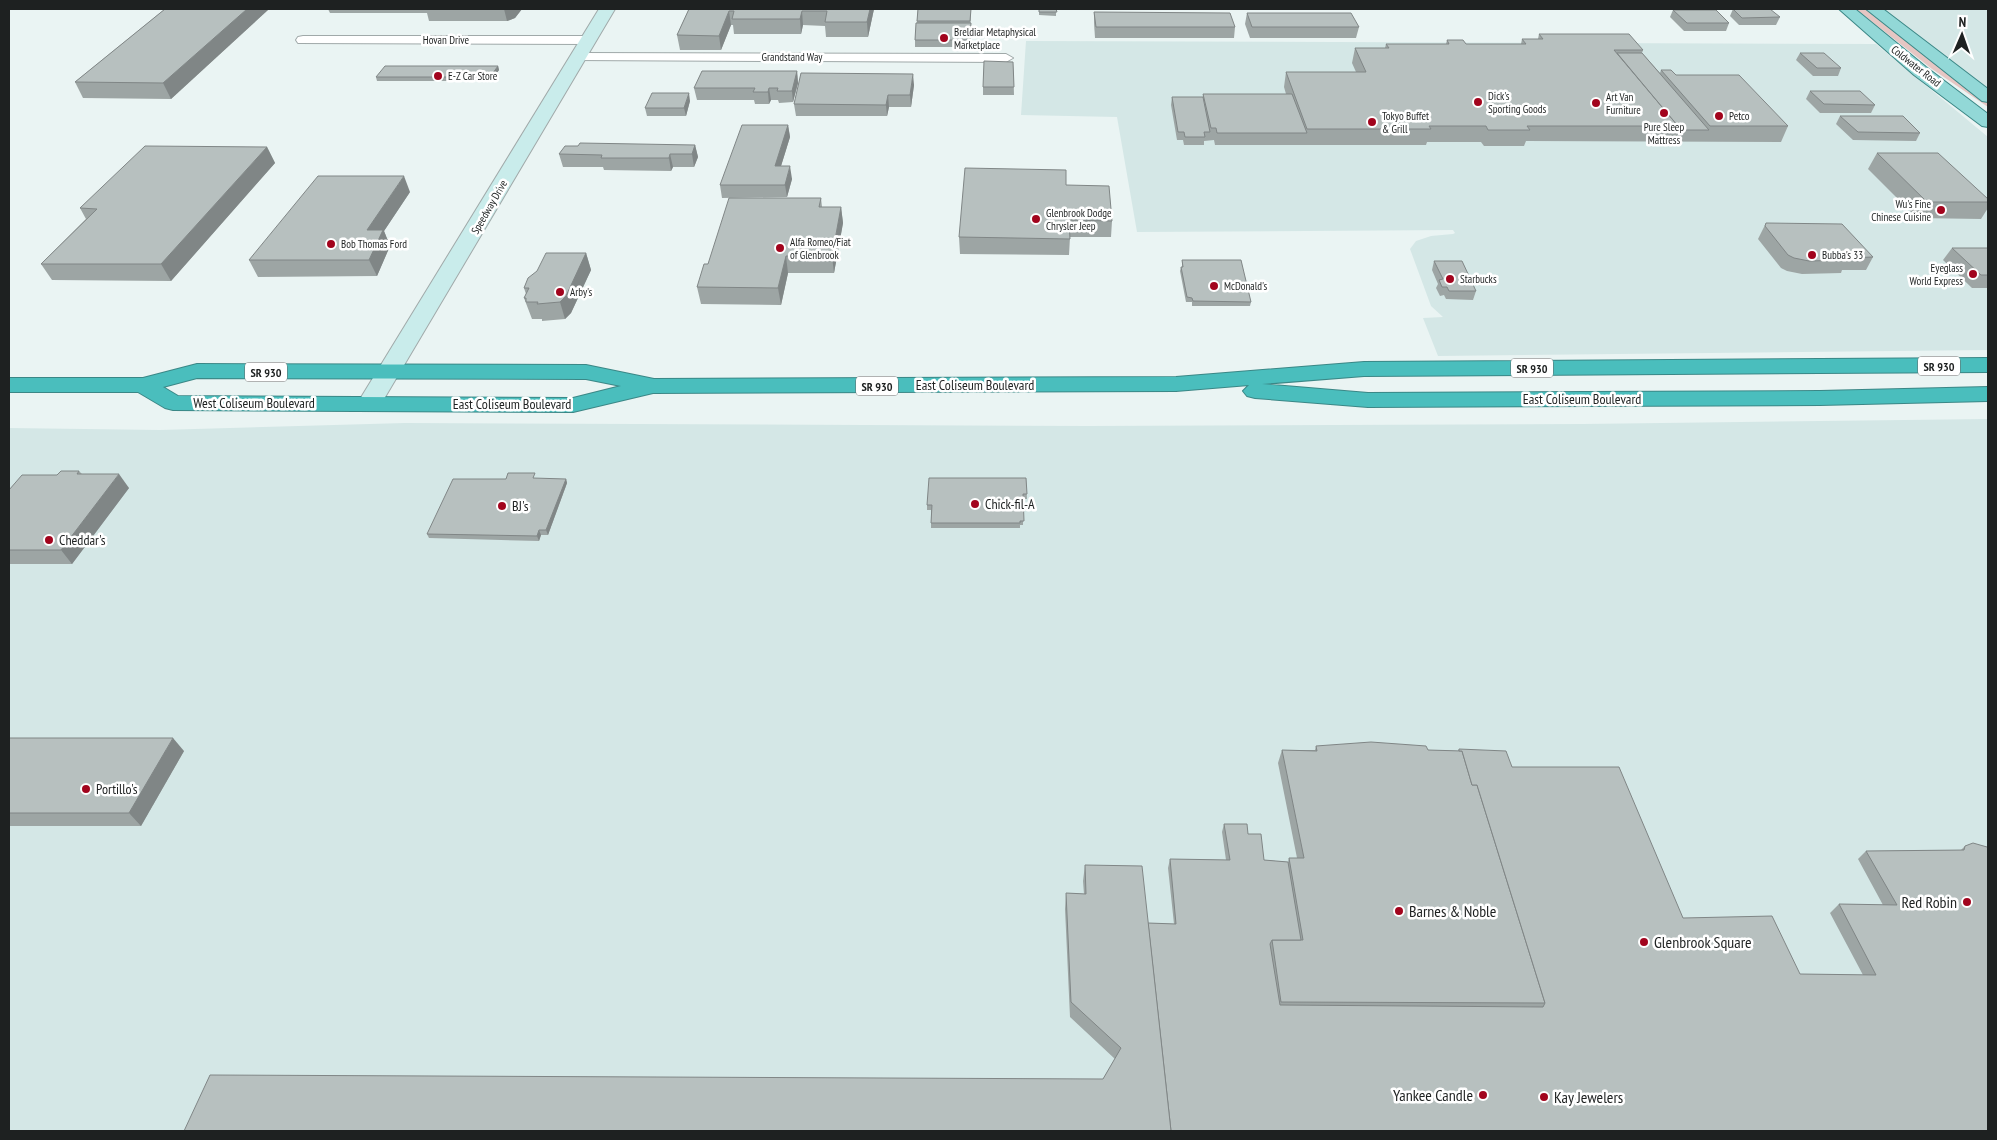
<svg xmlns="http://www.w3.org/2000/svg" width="1997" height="1140" font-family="'PT Sans Narrow',sans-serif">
<rect width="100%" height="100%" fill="#eaf4f3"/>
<!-- built -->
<g fill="#d4e7e6">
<path d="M1882,9H1988V88L1902,24Z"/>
<path d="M1026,41L1876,44L1988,137V350L1438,356L1423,318L1443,317L1431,306L1410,249L1416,241L1431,236L1453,234L1455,233L1453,230L1137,232L1117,117L1021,115Z"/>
<path d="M1988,419V1131H9V428L160,430L405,423L1088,426L1583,424Z"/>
</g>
<!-- green -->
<path fill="#e6c6c3" d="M1856,9H1867L1988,102V107L1932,69Z"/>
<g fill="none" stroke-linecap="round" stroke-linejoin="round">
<defs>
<g id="street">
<path d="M303,36H589L596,40L589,44L298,43L296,40L298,37Z"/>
<path d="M579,53L1006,54L1013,58L1006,62L574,60L572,57L574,54Z"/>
</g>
<path id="secondary" d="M599,9H615L381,404L377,409L369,411L361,409L357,404Z"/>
<g id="primary">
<path d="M1839,9H1855L1926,67L1988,114V127L1982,126L1914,75Z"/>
<path d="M1866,9H1883L1988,89V102L1982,101Z"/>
</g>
<path id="highway" d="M1988,358V372L1364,376L1262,384L1368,393L1820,391L1988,387V401L1820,405L1368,407L1255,398L1247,396L1243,391L1249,385L1176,391L653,393L573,412L173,410L165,408L138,392H9V378H143L197,364L586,365L654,379L1176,377L1364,362ZM197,378L586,379L621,386L573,398L178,396L163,387Z"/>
</defs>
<!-- street casing -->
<use href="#street" stroke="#a0a9a9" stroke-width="2"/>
<!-- secondary casing -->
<use href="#secondary" stroke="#a0a9a9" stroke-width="2"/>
<!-- primary casing -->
<use href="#primary" stroke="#3b8786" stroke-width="2"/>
<!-- highway casing -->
<use href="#highway" stroke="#3b8786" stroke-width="2"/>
<!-- street -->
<use href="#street" fill="#fff" fill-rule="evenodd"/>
<!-- secondary -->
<use href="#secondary" fill="#c9eceb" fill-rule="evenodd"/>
<!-- primary -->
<use href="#primary" fill="#92d8d7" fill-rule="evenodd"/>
<!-- highway -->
<use href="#highway" fill="#4abebd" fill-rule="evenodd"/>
</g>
<!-- wall -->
<g fill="#9da5a4">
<path d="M165,9H269L171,99L83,98L75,82Z"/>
<path d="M328,9H522L515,18L507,21H429L427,13H330Z"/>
<path d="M689,9H874L868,37H826L825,26L803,25L801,34H734L733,25H731L721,50H680L677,35Z"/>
<path d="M918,9H971L970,47H915V40Z"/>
<path d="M1039,9H1056V16L1039,15Z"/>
<path d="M1733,9L1780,17L1776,25H1739L1730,16Z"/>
<path d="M1673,10L1729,23L1726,31H1684L1670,17Z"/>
<path d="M1094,12L1235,27L1234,38H1095L1094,23Z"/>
<path d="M1247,13L1359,27L1356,38H1250L1245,24Z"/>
<path d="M1539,34L1643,50L1642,53L1660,73L1661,70L1676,75L1788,126L1781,142L1526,141L1524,146H1484L1481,142H1427L1426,145H1215L1214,140L1204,141V145H1184L1183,140H1177L1171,105L1172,97H1203V94H1286L1284,87L1286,72H1356L1352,63L1355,48H1385L1386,44H1446L1447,40L1466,44H1521L1522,39H1538Z"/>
<path d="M1800,53L1841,68L1838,76H1813L1796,60Z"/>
<path d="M1013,62L1014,95H983V87Z"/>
<path d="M498,66L499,70L491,81H377L376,77Z"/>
<path d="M797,71L798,83L793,102L779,103L778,100H771L769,104H755L754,100H697L694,88Z"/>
<path d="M914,85L911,107H889L887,116H796L794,104Z"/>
<path d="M1810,91L1875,105L1871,113H1820L1806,99Z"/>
<path d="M690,101L686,116H647L645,108Z"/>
<path d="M1840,116L1920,133L1916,141L1853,140L1836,124Z"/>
<path d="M788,125L790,137L781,166L792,179L787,197L722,198L720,185Z"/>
<path d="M695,145L698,157L694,167H673L671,171L604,170L603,167H563L559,154Z"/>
<path d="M267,147L275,163L171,281L52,280L41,264L86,219L80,208Z"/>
<path d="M1877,153L1988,199V208L1981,219L1917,218L1868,169Z"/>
<path d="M1066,185L1112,221L1111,237H1070L1069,255L960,254L959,237Z"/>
<path d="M410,192L384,231L390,246L377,276L258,277L249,260Z"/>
<path d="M821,198L822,207H841L843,223L834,273H788L781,305L701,304L697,287L708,264Z"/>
<path d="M1766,223L1873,257L1866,270H1842L1841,273L1802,274L1787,271L1781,268L1758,239Z"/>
<path d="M1952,248H1988V288H1972L1943,260Z"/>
<path d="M586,253L591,270L571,313L565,319L542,321V319H532L524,298L526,294L524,288Z"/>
<path d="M1182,260L1251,302L1250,306H1192V302H1186L1180,271L1181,267H1182Z"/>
<path d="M1434,261L1476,291L1473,300L1446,299L1444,295L1440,296L1436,288L1438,284L1432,270Z"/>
<path d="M79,471L82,474L129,488L72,564H9V490Z"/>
<path d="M536,478L566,479L567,483L548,535H541L539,541L429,538L427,534L506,479L537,478Z"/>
<path d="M1026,478L1027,499H1023V525H1020V528H931V510H927V505Z"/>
<path d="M9,738L184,751L141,826H9Z"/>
<path d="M1316,746L1458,751L1459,749L1512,767L1683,918L1800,974L1863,975L1830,913L1839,904L1883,905L1858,859L1866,851L1961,850L1965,846L1988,1131L1103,1079L1115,1059L1070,1017L1065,909L1066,893L1084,894L1083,881L1085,865L1148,923L1174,924L1168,868L1170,859L1226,860L1222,832L1224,824L1248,834L1264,860L1288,862L1289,858H1297L1278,763L1282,750H1315Z"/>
</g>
<!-- shaded-wall -->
<g fill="#808686">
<path d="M247,9H269L171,99L163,83Z"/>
<path d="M504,9H522L515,18L507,21Z"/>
<path d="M870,9H874L868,37L867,22Z"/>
<path d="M729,11L731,25L721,50L719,36Z"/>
<path d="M802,11L803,25L801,34L800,19Z"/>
<path d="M498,66L499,70L491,81L490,77Z"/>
<path d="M797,71L798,83L793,102L792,91Z"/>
<path d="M913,74L914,85L911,107L910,95Z"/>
<path d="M769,88L771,100L769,104L768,92Z"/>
<path d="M689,93L690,101L686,116L684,108Z"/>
<path d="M888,95L889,107L887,116L886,105Z"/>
<path d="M788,125L790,137L777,179L775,166Z"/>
<path d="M695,145L698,157L694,167L692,154Z"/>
<path d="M267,147L275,163L171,281L161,264Z"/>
<path d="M670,154L673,167L671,171L669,158Z"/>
<path d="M790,166L792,179L787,197L785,185Z"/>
<path d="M404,176L410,192L384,231L390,246L377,276L369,260L367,230Z"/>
<path d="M841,207L843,223L834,273L832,256Z"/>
<path d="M586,253L591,270L571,313L565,319L560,302Z"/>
<path d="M786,256L788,273L781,305L778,288Z"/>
<path d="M119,474L129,488L72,564L61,550Z"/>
<path d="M566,479L567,483L548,535L546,530Z"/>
<path d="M539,530L541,535L539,541L537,536Z"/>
<path d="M173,738L184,751L141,826L129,813Z"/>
</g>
<!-- building -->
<g fill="#b7c0bf" stroke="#808686">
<path d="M165,9H247L163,83L75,82Z"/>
<path d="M689,9H870L867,22H825L827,11H802L800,19H732L734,11H729L719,36L677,35Z"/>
<path d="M918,9H971L970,21H917Z"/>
<path d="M1039,9H1056L1057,12H1039Z"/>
<path d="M1733,9H1770L1780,17L1742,18Z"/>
<path d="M1673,10H1716L1729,23H1687Z"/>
<path d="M1094,12L1230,13L1235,27H1096Z"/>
<path d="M1247,13H1351L1359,27H1252Z"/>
<path d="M916,23H971L970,40H915Z"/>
<path d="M1539,34H1629L1643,50H1614L1678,126H1527L1530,130H1488L1486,126H1429L1431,129H1307L1286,72H1366L1355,48H1389L1386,44H1449L1447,40H1463L1466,44H1526L1522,39H1543Z"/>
<path d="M1617,53H1642L1709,130H1677L1678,126Z"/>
<path d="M1800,53H1824L1841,68H1817Z"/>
<path d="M984,61L1013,62L1014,87H983Z"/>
<path d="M385,66H498L490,77H376Z"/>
<path d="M1661,70H1671L1676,75H1739L1788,126H1710Z"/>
<path d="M702,71H797L792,91H777L778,88H769L768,92H753L755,88H694Z"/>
<path d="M801,73L913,74L910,95H888L886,105L794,104Z"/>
<path d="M1810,91H1860L1875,105L1824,104Z"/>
<path d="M652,93H689L684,108H645Z"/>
<path d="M1203,94H1292L1307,133H1217L1216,128H1211Z"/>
<path d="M1172,97H1203L1210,132H1204L1205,137H1185L1184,132H1178Z"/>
<path d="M1840,116H1903L1920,133L1858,132Z"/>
<path d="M742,125H788L775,166H790L785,185H720Z"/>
<path d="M580,143L695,145L692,154H670L669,158H601L602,155L559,154L565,146H578Z"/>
<path d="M145,146L267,147L161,264H41L97,209L80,208Z"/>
<path d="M1877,153H1938L1988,199V202H1927Z"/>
<path d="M965,168L1066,170V185L1109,186L1112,221L1069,220L1070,239L959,237Z"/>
<path d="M318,176H404L367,230H383L369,260H249Z"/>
<path d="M729,198H821L819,207H841L832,256H786L778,288L697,287L704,264H708Z"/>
<path d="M1766,223L1842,224L1873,257L1846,258L1848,260L1809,261L1794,258L1788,255L1765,226Z"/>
<path d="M1952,248H1988V275H1981Z"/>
<path d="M546,253H586L566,296L560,302L537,304L538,302H526V298H524L529,288H524L528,278L537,271Z"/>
<path d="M1182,260H1241L1251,302L1193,301L1192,298L1187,297L1181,267H1183Z"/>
<path d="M1434,261H1462L1476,291H1449L1447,287H1442L1439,280L1443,279Z"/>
<path d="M61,471H79L77,474H119L61,550H9V490L22,475H57Z"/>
<path d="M508,473H535L533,478L566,479L546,530H539L537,536L427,534L453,479H506Z"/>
<path d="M929,478H1026L1027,494H1023L1024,521H1020V523H931L932,505H927Z"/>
<path d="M9,738H173L129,813H9Z"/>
<path d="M1371,742L1426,746L1428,750L1462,751L1472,785H1477L1545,1003L1281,1002L1272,940H1303L1289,858H1304L1282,750L1317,751L1316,746Z"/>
<path d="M1459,749L1506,751L1512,767H1619L1683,918L1772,916L1800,974L1876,975L1839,904L1897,905L1866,851L1964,850L1965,846L1973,843L1987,847L1988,848V1131H1171L1148,923L1176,924L1170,859L1230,860L1224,824H1247L1248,834H1261L1264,860L1288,862L1301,940H1272L1270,944L1280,1005L1543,1007L1545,1003L1477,785H1472L1462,751H1459Z"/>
<path d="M1085,865L1142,866L1171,1131H184L210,1075L1103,1079L1121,1048L1071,1002L1066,893L1086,894Z"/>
</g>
<!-- markers -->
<g fill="#a2041d" stroke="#fff" stroke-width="2">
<circle cx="944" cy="38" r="5"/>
<circle cx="438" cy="76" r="5"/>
<circle cx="1478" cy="102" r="5"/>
<circle cx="1596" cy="103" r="5"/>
<circle cx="1664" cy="113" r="5"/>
<circle cx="1719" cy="116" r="5"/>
<circle cx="1372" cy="122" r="5"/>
<circle cx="1941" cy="210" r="5"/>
<circle cx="1036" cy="219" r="5"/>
<circle cx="331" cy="244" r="5"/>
<circle cx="780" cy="248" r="5"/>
<circle cx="1812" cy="255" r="5"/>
<circle cx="1973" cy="274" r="5"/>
<circle cx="1450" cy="279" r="5"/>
<circle cx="1214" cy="286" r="5"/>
<circle cx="560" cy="292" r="5"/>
<circle cx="975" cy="504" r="5"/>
<circle cx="502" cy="506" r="5"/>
<circle cx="49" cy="540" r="5"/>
<circle cx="86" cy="789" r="5"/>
<circle cx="1967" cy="902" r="5"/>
<circle cx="1399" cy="911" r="5"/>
<circle cx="1644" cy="942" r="5"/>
<circle cx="1483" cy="1095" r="5"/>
<circle cx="1544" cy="1097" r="5"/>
</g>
<g text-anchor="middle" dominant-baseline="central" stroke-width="5" stroke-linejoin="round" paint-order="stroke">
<!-- far-poi labels -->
<g font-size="11" fill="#1e2121" stroke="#fff" text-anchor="start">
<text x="954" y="32">Breldiar Metaphysical<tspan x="954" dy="13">Marketplace</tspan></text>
<text x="448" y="76">E-Z Car Store</text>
<text x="1488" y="96">Dick's<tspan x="1488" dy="13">Sporting Goods</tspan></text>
<text x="1606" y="97">Art Van<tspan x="1606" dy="13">Furniture</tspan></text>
<text x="1382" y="116">Tokyo Buffet<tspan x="1382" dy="13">&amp; Grill</tspan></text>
<text x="1729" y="116">Petco</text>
<text x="1664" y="127" text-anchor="middle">Pure Sleep<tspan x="1664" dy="13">Mattress</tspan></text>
<text x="1931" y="204" text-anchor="end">Wu's Fine<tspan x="1931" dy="13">Chinese Cuisine</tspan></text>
<text x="1046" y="213">Glenbrook Dodge<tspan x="1046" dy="13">Chrysler Jeep</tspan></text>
<text x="790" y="242">Alfa Romeo/Fiat<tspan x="790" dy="13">of Glenbrook</tspan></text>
<text x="341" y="244">Bob Thomas Ford</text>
<text x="1822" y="255">Bubba's 33</text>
<text x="1963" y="268" text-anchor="end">Eyeglass<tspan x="1963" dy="13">World Express</tspan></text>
<text x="1460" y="279">Starbucks</text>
<text x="1224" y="286">McDonald's</text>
<text x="570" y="292">Arby's</text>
</g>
<!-- far-street labels -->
<g font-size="11" fill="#1e2121" stroke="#fff">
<text x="446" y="40">Hovan Drive</text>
<text x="792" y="57">Grandstand Way</text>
<text transform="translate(1916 66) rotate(38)">Coldwater Road</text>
<text transform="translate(489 207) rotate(-60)">Speedway Drive</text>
</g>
<!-- shield labels -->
<g fill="#fff" stroke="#626464" stroke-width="1">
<rect x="1918" y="356.5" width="42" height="19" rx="4"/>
<rect x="1511" y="358.5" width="42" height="19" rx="4"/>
<rect x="245" y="362.5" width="42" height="19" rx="4"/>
<rect x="856" y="376.5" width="42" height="19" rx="4"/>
</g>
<g font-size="12" font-weight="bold" fill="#1e2121">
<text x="1939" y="366">SR 930</text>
<text x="1532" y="368">SR 930</text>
<text x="266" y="372">SR 930</text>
<text x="877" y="386">SR 930</text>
</g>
<!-- street labels -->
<g font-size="14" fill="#1e2121" stroke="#fff">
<text x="975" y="385">East Coliseum Boulevard</text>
<text x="1582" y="399">East Coliseum Boulevard</text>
<text x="254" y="403">West Coliseum Boulevard</text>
<text x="512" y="404">East Coliseum Boulevard</text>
</g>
<!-- poi labels -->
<g font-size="14" fill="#1e2121" stroke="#fff" text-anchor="start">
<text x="985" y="504">Chick-fil-A</text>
<text x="512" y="506">BJ's</text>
<text x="59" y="540">Cheddar's</text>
<text x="96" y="789">Portillo's</text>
</g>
<!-- near-poi labels -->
<g font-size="16" fill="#1e2121" stroke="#fff" text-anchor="start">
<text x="1957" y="902" text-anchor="end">Red Robin</text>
<text x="1409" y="911">Barnes &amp; Noble</text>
<text x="1654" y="942">Glenbrook Square</text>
<text x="1473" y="1095" text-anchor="end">Yankee Candle</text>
<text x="1554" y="1097">Kay Jewelers</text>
</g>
</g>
<!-- border -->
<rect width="1997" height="1140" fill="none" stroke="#1e2121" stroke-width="20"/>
<!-- north arrow -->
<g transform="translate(1962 35) rotate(2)" stroke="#ffffff" stroke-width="4" paint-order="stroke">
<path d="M0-4L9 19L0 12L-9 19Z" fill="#1e2121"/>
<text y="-8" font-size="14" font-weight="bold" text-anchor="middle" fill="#1e2121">N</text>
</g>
</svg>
